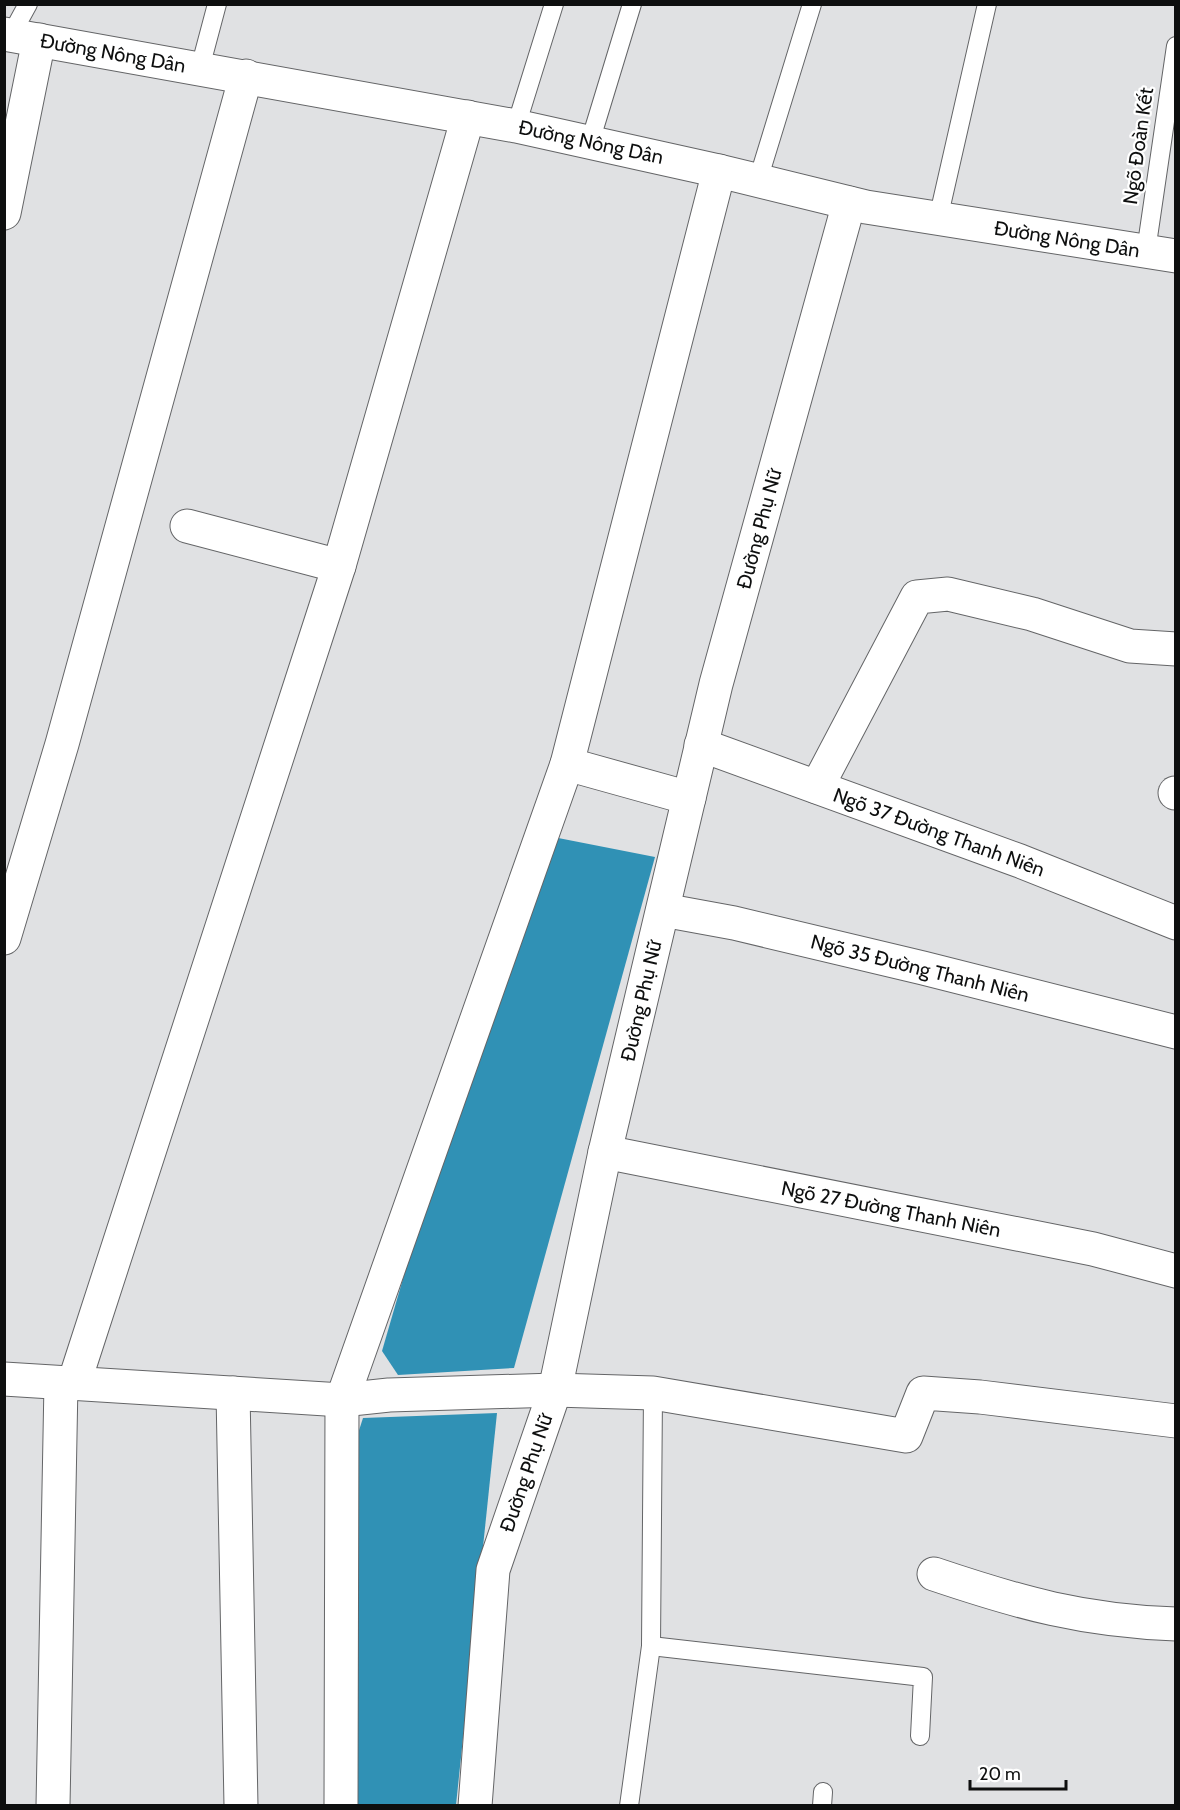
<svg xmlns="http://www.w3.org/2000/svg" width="1180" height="1810" font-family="Cabin,sans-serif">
<rect width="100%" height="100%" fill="#e0e1e3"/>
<!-- water -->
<g fill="#3091b5">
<path d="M548,836L655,857L514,1368L398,1375L382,1351L511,907Z"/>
<path d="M497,1413L456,1805L346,1806L352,1452L363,1418Z"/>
</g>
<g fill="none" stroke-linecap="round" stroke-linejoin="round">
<defs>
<g id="service">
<path d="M11,35L28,4"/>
<path d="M200,68L217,4"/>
<path d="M516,126L554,4"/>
<path d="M590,142L632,4"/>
<path d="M758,180L812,4"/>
<path d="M938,219L987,4"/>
<path d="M1146,251L1176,46"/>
<path d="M651,1646L923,1677L920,1736"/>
<path d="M629,1806L651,1646L653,1393"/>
<path d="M822,1806L823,1792"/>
</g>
<g id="minor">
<path d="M4,34L516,126L719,171L866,207L1176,256"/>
<path d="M4,213L39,40"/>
<path d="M187,526L339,566"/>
<path d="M701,745L1020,861L1176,923"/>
<path d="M567,764L689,798"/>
<path d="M817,787L917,597L948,594L1032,614L1130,646L1176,649"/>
<path d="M1175,793H1176"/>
<path d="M663,910L734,923L923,968L1176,1032"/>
<path d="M4,938L62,744L246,76"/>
<path d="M605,1152L1093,1249L1176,1271"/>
<path d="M4,1379L342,1400L389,1395L555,1390L653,1393L906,1436L923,1393L980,1397L1176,1421"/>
<path d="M74,1383L339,566L468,117"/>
<path d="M233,1393L241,1806"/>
<path d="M934,1574C1020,1603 1084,1621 1176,1624"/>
<path d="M53,1806L61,1383"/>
<path d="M341,1806L342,1400L567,764L719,171"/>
<path d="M475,1806L493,1570L555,1390L605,1152L716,684L849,203"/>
</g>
</defs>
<!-- service casing -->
<use href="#service" stroke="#646567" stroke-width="20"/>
<!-- minor casing -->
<use href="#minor" stroke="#646567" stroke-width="35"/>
<!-- service -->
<use href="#service" stroke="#fff" stroke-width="18"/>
<!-- minor -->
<use href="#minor" stroke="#fff" stroke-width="33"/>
</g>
<g text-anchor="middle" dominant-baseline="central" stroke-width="4.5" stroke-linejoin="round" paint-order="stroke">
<!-- street labels -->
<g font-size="20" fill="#0e0f0f" stroke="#fff">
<text transform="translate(113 53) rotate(10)">Đường Nông Dân</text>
<text transform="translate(591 142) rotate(12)">Đường Nông Dân</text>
<text transform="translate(1138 146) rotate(-82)">Ngõ Đoàn Kết</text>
<text transform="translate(1067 239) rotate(9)">Đường Nông Dân</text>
<text transform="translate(759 529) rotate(-75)">Đường Phụ Nữ</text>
<text transform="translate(939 832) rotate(20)">Ngõ 37 Đường Thanh Niên</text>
<text transform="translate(920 968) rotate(14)">Ngõ 35 Đường Thanh Niên</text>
<text transform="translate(641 1001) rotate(-77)">Đường Phụ Nữ</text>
<text transform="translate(891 1209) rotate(11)">Ngõ 27 Đường Thanh Niên</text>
<text transform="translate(526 1473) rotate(-71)">Đường Phụ Nữ</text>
</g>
</g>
<!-- border -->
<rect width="1180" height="1810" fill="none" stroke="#0e0f0f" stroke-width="12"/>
<!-- scale -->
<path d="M970 1780v9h96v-9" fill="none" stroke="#0e0f0f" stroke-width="3"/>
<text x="979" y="1780" font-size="18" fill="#0e0f0f" stroke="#ffffff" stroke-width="4.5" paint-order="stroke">20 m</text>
</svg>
